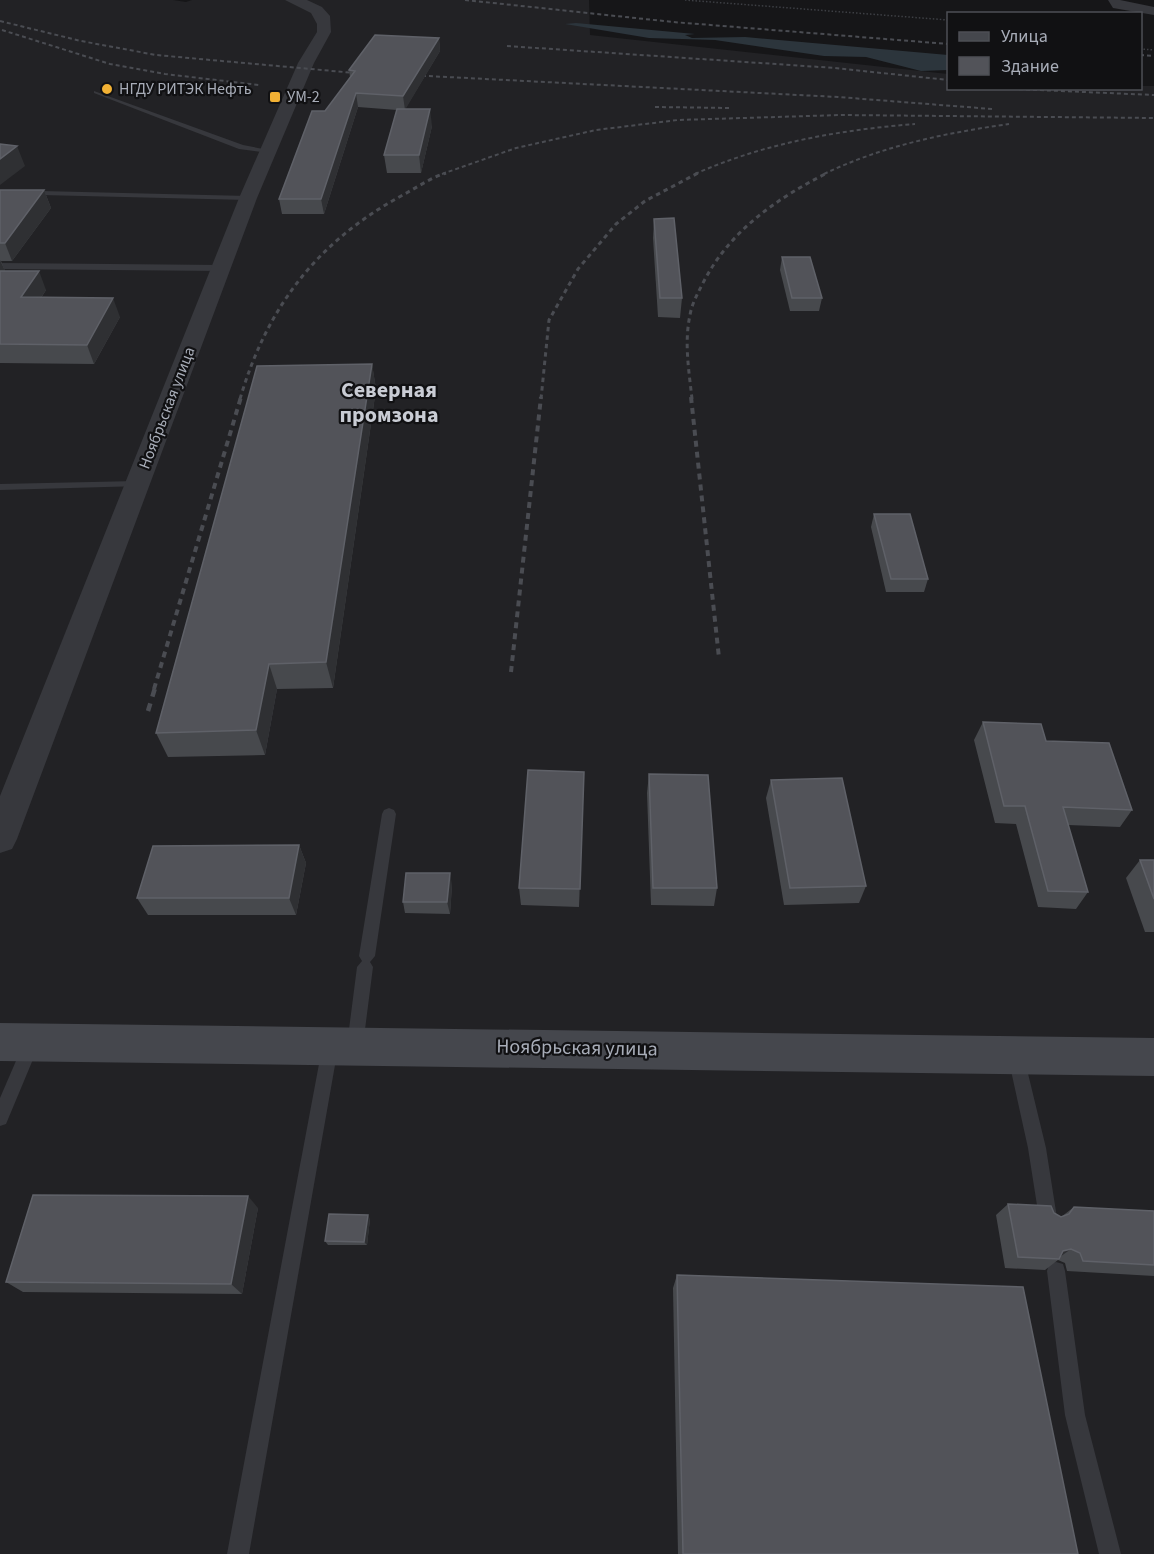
<svg xmlns="http://www.w3.org/2000/svg" width="1154" height="1554" font-family="'Source Sans 3',sans-serif">
<rect width="100%" height="100%" fill="#161618"/>
<!-- built -->
<path fill="#222225" d="M0,0H173L186,2L192,0H589L590,35L948,74V88H1140L1141,86H1154V1554H0Z"/>
<!-- water -->
<path fill="#2c353c" d="M576,23L695,34L685,35L692,38L745,37L948,55V70L921,71L866,57L824,56L715,40L649,38L565,24Z"/>
<g fill="none" stroke-linecap="round" stroke-linejoin="round">
<!-- path -->
<g stroke="#3d3f44" stroke-width="1.5" stroke-dasharray="1.5 2" stroke-linecap="butt">
<path d="M685,0L948,20"/>
<path d="M1140,49L1154,50"/>
</g>
<!-- service -->
<g fill="#37383d" fill-rule="evenodd">
<path d="M94,91L243,145L273,151L269,153L239,149L94,93Z"/>
<path d="M0,190L248,196L252,198L248,200L0,194Z"/>
<path d="M0,263L221,265L225,268L221,271L0,269Z"/>
<path d="M137,481L141,482V486L0,490V484Z"/>
<path d="M389,808L394,810L396,814L375,956L370,962L373,967L363,1045L361,1050L355,1053L349,1050L347,1045L357,967L362,961L359,956L382,814L384,810Z"/>
<path d="M31,1037L37,1040L39,1045L6,1124L0,1126V1098L25,1040Z"/>
<path d="M330,1040L336,1043L338,1048L249,1554H227L322,1048L324,1043Z"/>
<path d="M1016,1049L1022,1052L1024,1057L1046,1148L1057,1218L1054,1224L1048,1227L1042,1224L1039,1218L1028,1148L1008,1057L1010,1052Z"/>
<path d="M1056,1262L1063,1264L1065,1271L1085,1415L1121,1554H1099L1065,1415L1047,1271L1049,1264Z"/>
</g>
<!-- minor -->
<path fill="#37383d" fill-rule="evenodd" d="M1108,0H1120L1154,7V15L1113,8Z"/>
<!-- tertiary -->
<path fill="#37383d" fill-rule="evenodd" d="M285,0H307L322,7L330,16L331,32L314,63L257,198L17,839L12,849L0,853V796L239,198L298,63L317,32V24L311,13Z"/>
<!-- secondary -->
<path fill="#45474d" fill-rule="evenodd" d="M0,1023L1154,1038V1076L0,1061Z"/>
<!-- rail-far3 -->
<g stroke="#4a4c52" stroke-width="2" stroke-dasharray="4 3" stroke-linecap="butt">
<path d="M465,0L673,22L948,44"/>
<path d="M0,21L81,41L156,55L366,74"/>
<path d="M2,30L110,64L165,74L259,85"/>
<path d="M507,46L835,68L948,80"/>
<path d="M1140,55L1154,56"/>
<path d="M408,75L838,97L992,109"/>
<path d="M991,88L1154,95"/>
<path d="M655,107L731,108"/>
<path d="M442,174L516,148L596,130L678,120L841,115L1154,118"/>
<path d="M695,174C765,143 839,130 915,124"/>
<path d="M824,174C882,146 945,133 1009,124"/>
</g>
<!-- rail-far2 -->
<g stroke="#4a4c52" stroke-width="3" stroke-dasharray="4.5 4" stroke-linecap="butt">
<path d="M240,399C267,307 317,242 401,196C416,188 430,178 446,173"/>
<path d="M541,399L549,320L578,269L616,224L645,201L698,173"/>
<path d="M692,399C689,371 684,343 690,315C692,303 698,293 704,281C731,230 776,199 827,173"/>
</g>
<!-- rail-far1 -->
<g stroke="#4a4c52" stroke-width="4" stroke-dasharray="6 5" stroke-linecap="butt">
<path d="M691,397L719,658"/>
<path d="M511,672L541,397"/>
<path d="M154,689L241,397"/>
</g>
<!-- rail -->
<path stroke="#4a4c52" stroke-width="4.5" stroke-dasharray="8 7" stroke-linecap="butt" d="M148,711L155,688"/>
</g>
<!-- wall -->
<g fill="#47494d">
<path d="M439,38L440,51L405,109L432,126L421,173H387L384,155L397,110L358,107L324,214H282L279,199L325,111L350,77L349,70Z"/>
<path d="M0,190H44L51,208L12,261H1L5,271L46,290L41,298L120,317L94,364L0,363Z"/>
<path d="M654,219L682,298L680,318L658,317L653,238Z"/>
<path d="M782,257L822,298L819,311H790L780,270Z"/>
<path d="M372,364L376,389L333,688L277,689L265,755L168,757L156,733Z"/>
<path d="M874,514L928,579L924,592H886L871,527Z"/>
<path d="M983,722L1046,741L1132,810L1120,827L1068,825L1088,892L1076,909L1038,907L1016,824L995,823L974,740Z"/>
<path d="M584,772L579,907L521,905L519,888Z"/>
<path d="M649,774L717,888L714,906L651,905L647,793Z"/>
<path d="M771,780L866,886L859,903L784,905L766,798Z"/>
<path d="M299,845L306,863L296,915H148L137,898Z"/>
<path d="M1140,860H1154V932H1145L1126,878Z"/>
<path d="M452,885L450,914L405,913L403,902Z"/>
<path d="M1008,1204L1054,1213L1061,1217L1074,1207L1154,1211V1276L1067,1271L1065,1263L1058,1260L1045,1270L1005,1268L996,1215Z"/>
<path d="M258,1208L242,1294L23,1292L6,1282Z"/>
<path d="M370,1219L367,1245H328L325,1241Z"/>
<path d="M677,1275L1078,1554H678L673,1288Z"/>
</g>
<!-- shaded-wall -->
<g fill="#2f3033">
<path d="M439,38L440,51L405,110L403,96Z"/>
<path d="M356,93L358,107L324,214L321,199Z"/>
<path d="M430,109L432,126L421,173L419,155Z"/>
<path d="M17,146L25,166L0,185V159Z"/>
<path d="M44,190L51,208L12,261L5,243Z"/>
<path d="M0,260L5,271L0,278Z"/>
<path d="M39,271L46,290L29,316L21,297Z"/>
<path d="M113,298L120,317L94,364L87,345Z"/>
<path d="M372,364L376,389L333,688L326,662Z"/>
<path d="M269,664L277,689L265,755L256,730Z"/>
<path d="M299,845L306,863L296,915L289,898Z"/>
<path d="M450,873L452,885L450,914L447,902Z"/>
<path d="M248,1196L258,1208L242,1294L231,1284Z"/>
<path d="M368,1215L370,1219L367,1245L364,1242Z"/>
<path d="M1071,1249L1057,1259L1063,1251Z"/>
</g>
<!-- building -->
<g fill="#525359" stroke="#5f6168" stroke-width="1.5">
<path d="M375,35L439,38L403,96L356,93L321,199H279L312,111H325L355,71L349,70Z"/>
<path d="M397,109H430L419,155H384Z"/>
<path d="M0,144L17,146L0,159Z"/>
<path d="M0,190H44L5,243H0Z"/>
<path d="M674,218L682,298H660L654,219Z"/>
<path d="M782,257H810L822,298H792Z"/>
<path d="M0,271H39L21,297L113,298L87,345L0,344Z"/>
<path d="M372,364L326,662L269,664L256,730L156,733L257,366Z"/>
<path d="M874,514H910L928,579H891Z"/>
<path d="M983,722L1041,724L1046,741L1109,743L1132,810L1063,807L1088,892L1048,891L1025,806H1004Z"/>
<path d="M528,770L584,772L580,889L519,888Z"/>
<path d="M649,774L708,775L717,888H653Z"/>
<path d="M842,778L866,886L790,888L771,780Z"/>
<path d="M299,845L289,898H137L153,846Z"/>
<path d="M1140,860H1154V899Z"/>
<path d="M406,873H450L447,902H403Z"/>
<path d="M33,1195L248,1196L231,1284L6,1282Z"/>
<path d="M1008,1204L1051,1206L1054,1213L1061,1217L1069,1214L1074,1207L1154,1211V1265L1083,1261L1080,1253L1071,1249L1063,1251L1059,1259L1018,1257Z"/>
<path d="M329,1214L368,1215L364,1242L325,1241Z"/>
<path d="M677,1275L1023,1287L1078,1554H683Z"/>
</g>
<!-- markers -->
<g fill="#f2b134" stroke="#111113" stroke-width="2">
<circle cx="107" cy="89" r="6"/>
<rect x="269" y="91" width="12" height="12" rx="3"/>
</g>
<g text-anchor="middle" dominant-baseline="central" stroke-width="4.5" stroke-linejoin="round" paint-order="stroke">
<!-- far-poi labels -->
<g font-size="16" fill="#a8adb8" stroke="#111113" text-anchor="start">
<text x="119" y="89">НГДУ РИТЭК Нефть</text>
<text x="287" y="97">УМ-2</text>
</g>
<!-- far-street labels -->
<g font-size="16" fill="#a8adb8" stroke="#111113">
<text transform="translate(167 408) rotate(-69)">Ноябрьская улица</text>
</g>
<!-- street labels -->
<g font-size="20" fill="#a8adb8" stroke="#111113">
<text transform="translate(577 1048) rotate(1)">Ноябрьская улица</text>
</g>
<!-- far-district labels -->
<g font-size="22" font-weight="bold" fill="#c9ccd4" stroke="#111113">
<text x="389" y="390">Северная<tspan x="389" dy="25">промзона</tspan></text>
</g>
</g>
<!-- legend -->
<rect x="947" y="12" width="195" height="78" fill="#111113" stroke="#4d4f55" stroke-width="1.5"/>
<rect x="959" y="32" width="30" height="9" fill="#45474d" stroke="#4d4f55" stroke-width="1.5"/>
<text x="1001" y="42" font-size="18" fill="#a8adb8">Улица</text>
<rect x="959" y="57" width="30" height="18" fill="#525359" stroke="#4d4f55" stroke-width="1.5"/>
<text x="1001" y="72" font-size="18" fill="#a8adb8">Здание</text>
</svg>
